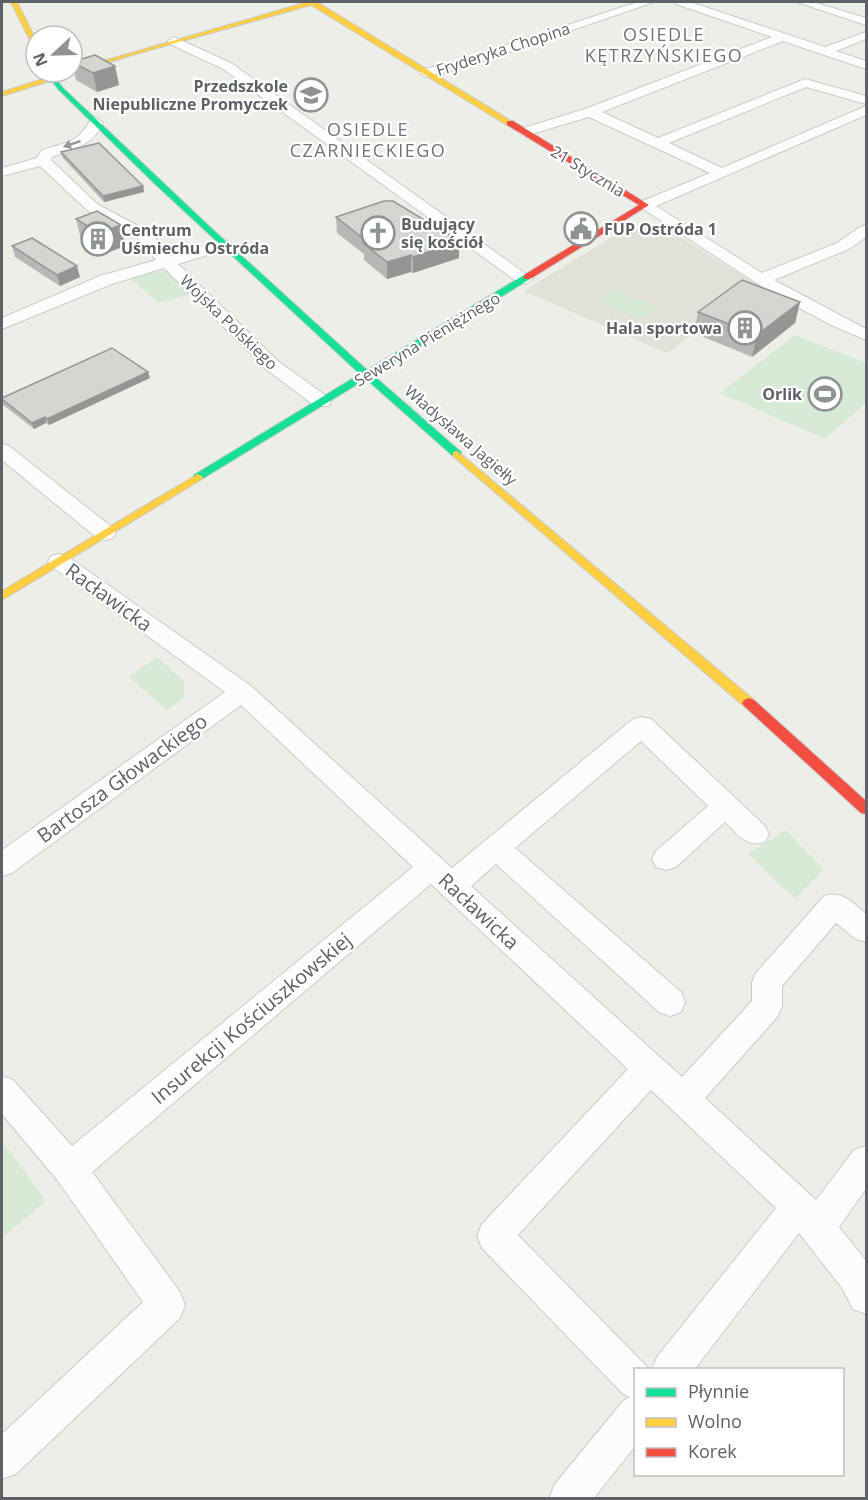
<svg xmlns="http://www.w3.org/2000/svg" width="868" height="1500" font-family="'Open Sans',sans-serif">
<rect width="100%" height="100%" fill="#eeeee9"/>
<!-- education -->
<path fill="#e1e0d9" d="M659,224L759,286L667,353L524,291L630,226L640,230Z"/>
<!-- green -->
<g fill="#d7ead6">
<path d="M167,270L192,294L158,303L130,278Z"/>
<path d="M613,289L658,307L641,319L596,300Z"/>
<path d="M795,335L866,363V403L825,439L720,393Z"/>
<path d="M157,657L184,681V698L167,710L129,677Z"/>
<path d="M786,830L824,870L795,899L748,854Z"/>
<path d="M2,1141L46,1201L2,1238Z"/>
</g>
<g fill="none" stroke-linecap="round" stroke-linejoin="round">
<defs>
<g id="street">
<path d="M638,2H654L462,68L426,77L420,73L421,70L454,62Z"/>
<path d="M675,2H690L825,47L866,32V39L836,51L866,61V69L783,41L602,112L658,138L805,79L866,96V104L806,87L669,143L722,168L866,106V115L656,206L762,273L837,243L860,227L866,225V237L849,249L774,280L866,329V340L831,325L775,295L637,205L640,202L710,173L589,117L525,136L518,132L520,129L585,109L772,37L676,4Z"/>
<path d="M797,2H813L866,18V25Z"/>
<path d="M174,37L231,63L533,279L525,284L519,283L223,69L170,44L168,41Z"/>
<path d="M96,118L103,122C94,146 73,148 52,157L51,160L97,204L151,233L170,256L224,240L230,242L232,245L230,248L178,264L279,362L329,398L331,402L329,406H315L267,370L164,268L112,284L2,329V318L100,276L156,260L139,239L87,210L40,166L2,176V168L37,158L41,151C67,140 76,146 91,119Z"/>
<path d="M2,444L9,446L113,528L116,533L113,538L105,540L97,538L2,460Z"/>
<path d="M59,554L67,556L251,686L452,868L633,719L642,717L651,719L765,826L769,834L765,842C746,848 738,834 725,822L676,867L666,870L656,867L652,859L656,851L708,806L641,741L515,848L681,992L685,1002L681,1012L670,1016L659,1012L496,864L471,886L682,1077L752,1001V982L756,973L824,896C842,890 853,903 866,914V942L856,939L836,923L782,986V1006L778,1016L705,1098L816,1200L854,1150L866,1146V1189L839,1227L866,1261V1314L853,1309L842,1288L799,1233L694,1370H652L657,1357L776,1208L651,1090L518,1235L650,1370H636V1445L594,1498H549L555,1484L623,1401L630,1397L623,1394L482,1248L477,1236L482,1224L628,1069L431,884L92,1172L180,1292L185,1305L180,1318L16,1474L2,1479V1434L143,1302L58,1181L2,1114V1076L13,1080L72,1146L413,867L241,705L12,873L2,876V850L225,692L51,566L48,561L51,556Z"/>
</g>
<path id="fast" d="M45,72H51L63,88L210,227L367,370L524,275H530V279L373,375L461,452V456H453L366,379L202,479H194V475L360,374L155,184L59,90Z"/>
<g id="slow">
<path d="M11,2H17L36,40V48L33,46Z"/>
<path d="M308,2H317L514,123L507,125L311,5L132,55L2,96V92L65,72H72V70Z"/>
<path d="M457,451L754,700L756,703L754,706H744L453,456V452Z"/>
<path d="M198,474L203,477L202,479L2,600V591Z"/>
</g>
<g id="jam">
<path d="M507,121H513L649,205L530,279H524V275L639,205L507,125Z"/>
<path d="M749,698L754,700L866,801V814L861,813L744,706L742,703L744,700Z"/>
</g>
</defs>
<!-- street casing -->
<use href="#street" stroke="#cacaca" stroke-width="2"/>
<!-- fast casing -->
<use href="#fast" stroke="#c9caca" stroke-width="2"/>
<!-- slow casing -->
<use href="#slow" stroke="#c9caca" stroke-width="2"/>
<!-- jam casing -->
<use href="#jam" stroke="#c9caca" stroke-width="2"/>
<!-- street -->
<use href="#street" fill="#fcfcfc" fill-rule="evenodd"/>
<!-- fast -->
<use href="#fast" fill="#16e098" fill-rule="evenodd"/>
<!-- slow -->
<use href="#slow" fill="#ffcf43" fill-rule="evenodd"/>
<!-- jam -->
<use href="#jam" fill="#f24e42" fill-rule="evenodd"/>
</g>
<!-- wall -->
<g fill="#b7b7b5">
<path d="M72,62L115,66L119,85L97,92L76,80Z"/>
<path d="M61,152L143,186L144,192L104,202L62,157Z"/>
<path d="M336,217L459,258L413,273L411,272L387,279L364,260V254L337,233Z"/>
<path d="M76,219L125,246L104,254L81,239Z"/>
<path d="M12,246L80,277L60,286L15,257Z"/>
<path d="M800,302L795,323L752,357L694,333L698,312Z"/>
<path d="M150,378L49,425L46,423L34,429L2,404V398Z"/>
</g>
<!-- shaded-wall -->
<g fill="#959593">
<path d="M115,66L119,85L97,92L93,73Z"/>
<path d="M143,186L144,192L104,202L103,196Z"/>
<path d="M121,225L125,246L104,254L99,233Z"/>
<path d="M459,241V258L413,273V257Z"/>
<path d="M411,255V272L387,279V262Z"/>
<path d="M77,266L80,277L60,286L57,275Z"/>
<path d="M800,302L795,323L752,357L757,335Z"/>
<path d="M148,372L150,378L49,425L47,419Z"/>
<path d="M45,417L46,423L34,429L32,423Z"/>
</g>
<!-- building -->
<g fill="#d5d5d2" stroke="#959593" stroke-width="1.5">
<path d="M95,55L115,66L93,73L72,62Z"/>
<path d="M99,143L143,186L103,196L61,152Z"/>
<path d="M384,201H393L459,241L413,257L411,255L387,262L363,243L368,242L336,217Z"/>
<path d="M97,211L121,225L99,233L76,219Z"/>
<path d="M32,238L77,266L57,275L12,246Z"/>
<path d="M742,280L800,302L757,335L698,312Z"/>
<path d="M112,348L148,372L47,419L45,417L32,423L2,399V398Z"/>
</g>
<!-- one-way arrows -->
<defs><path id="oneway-solid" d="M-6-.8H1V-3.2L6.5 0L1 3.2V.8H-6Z" transform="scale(1.5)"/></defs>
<use fill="#95989b" href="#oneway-solid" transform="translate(72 144) rotate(162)"/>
<!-- icons -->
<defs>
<symbol id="school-ring" viewBox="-11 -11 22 22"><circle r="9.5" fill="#fff" stroke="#909394" stroke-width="1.5"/><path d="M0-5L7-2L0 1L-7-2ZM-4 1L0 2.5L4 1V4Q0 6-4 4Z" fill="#909394"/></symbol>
<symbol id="civic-ring" viewBox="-11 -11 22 22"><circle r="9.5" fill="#fff" stroke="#909394" stroke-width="1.5"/><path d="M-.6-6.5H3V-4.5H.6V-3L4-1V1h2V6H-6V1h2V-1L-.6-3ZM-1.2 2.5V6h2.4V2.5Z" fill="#909394"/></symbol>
<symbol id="church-ring" viewBox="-11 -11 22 22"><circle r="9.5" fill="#fff" stroke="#909394" stroke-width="1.5"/><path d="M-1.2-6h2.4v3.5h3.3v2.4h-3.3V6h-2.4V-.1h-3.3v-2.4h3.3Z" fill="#909394"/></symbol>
<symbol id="building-ring" viewBox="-11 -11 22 22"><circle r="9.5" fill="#fff" stroke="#909394" stroke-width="1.5"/><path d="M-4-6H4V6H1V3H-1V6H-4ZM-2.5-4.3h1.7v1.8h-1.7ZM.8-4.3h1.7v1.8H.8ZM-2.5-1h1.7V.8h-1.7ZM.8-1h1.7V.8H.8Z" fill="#909394"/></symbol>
<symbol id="stadium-ring" viewBox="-11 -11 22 22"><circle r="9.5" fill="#fff" stroke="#909394" stroke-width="1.5"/><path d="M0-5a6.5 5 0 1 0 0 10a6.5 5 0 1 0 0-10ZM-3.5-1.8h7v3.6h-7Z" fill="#909394"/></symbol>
</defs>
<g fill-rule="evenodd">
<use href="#school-ring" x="292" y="76" width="38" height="38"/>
<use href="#civic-ring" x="562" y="210" width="38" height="38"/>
<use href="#church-ring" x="359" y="214" width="38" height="38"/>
<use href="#building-ring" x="79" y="220" width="38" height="38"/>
<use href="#building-ring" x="726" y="309" width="38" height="38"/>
<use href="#stadium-ring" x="806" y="375" width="38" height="38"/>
</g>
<g text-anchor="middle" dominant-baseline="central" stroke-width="4.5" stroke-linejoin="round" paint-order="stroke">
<!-- far-street labels -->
<g font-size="16" fill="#5e6267" stroke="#fff">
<text transform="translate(503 49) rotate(-18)">Fryderyka Chopina</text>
<text transform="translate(588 171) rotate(31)">21 Stycznia</text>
<text transform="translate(229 322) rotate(44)">Wojska Polskiego</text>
<text transform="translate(427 339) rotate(-31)">Seweryna Pieniężnego</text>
<text transform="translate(461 435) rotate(41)">Władysława Jagiełły</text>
</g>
<!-- far-poi labels -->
<g font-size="16" font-weight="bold" fill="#5e6267" stroke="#fff" text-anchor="end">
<text x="288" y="86">Przedszkole<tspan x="288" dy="18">Niepubliczne Promyczek</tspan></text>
<text x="401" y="224" text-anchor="start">Budujący<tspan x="401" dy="18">się kościół</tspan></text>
<text x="604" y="229" text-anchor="start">FUP Ostróda 1</text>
<text x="121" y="230" text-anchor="start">Centrum<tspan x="121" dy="18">Uśmiechu Ostróda</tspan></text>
<text x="722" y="328">Hala sportowa</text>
<text x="802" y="394">Orlik</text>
</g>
<!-- far-neighbourhood labels -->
<g font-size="18" letter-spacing="1.5" fill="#6f7479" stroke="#fff">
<text x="664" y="34">OSIEDLE<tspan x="664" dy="21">KĘTRZYŃSKIEGO</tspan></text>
<text x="368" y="129">OSIEDLE<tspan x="368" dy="21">CZARNIECKIEGO</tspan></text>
</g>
<!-- street labels -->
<g font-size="20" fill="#5e6267" stroke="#fff">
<text transform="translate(109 597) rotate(36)">Racławicka</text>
<text transform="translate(122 778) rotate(-36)">Bartosza Głowackiego</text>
<text transform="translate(479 911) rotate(43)">Racławicka</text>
<text transform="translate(251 1018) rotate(-40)">Insurekcji Kościuszkowskiej</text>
</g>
</g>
<!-- border -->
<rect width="868" height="1500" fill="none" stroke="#5e6267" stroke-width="6"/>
<!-- legend -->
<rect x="634" y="1368" width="210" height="108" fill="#ffffff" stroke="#bfc0c2" stroke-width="1.5"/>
<rect x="646" y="1388" width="30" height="9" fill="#16e098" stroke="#bfc0c2" stroke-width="1.5"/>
<text x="688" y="1398" font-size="18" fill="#5e6267">Płynnie</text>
<rect x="646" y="1418" width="30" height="9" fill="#ffcf43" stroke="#bfc0c2" stroke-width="1.5"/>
<text x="688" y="1428" font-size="18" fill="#5e6267">Wolno</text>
<rect x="646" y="1448" width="30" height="9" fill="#f24e42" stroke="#bfc0c2" stroke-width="1.5"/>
<text x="688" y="1458" font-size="18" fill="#5e6267">Korek</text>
<!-- north arrow -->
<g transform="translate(54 54) rotate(248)"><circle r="28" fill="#ffffff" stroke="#bfc0c2" stroke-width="1.5"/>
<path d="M0-4.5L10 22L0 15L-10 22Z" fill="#909394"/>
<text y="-9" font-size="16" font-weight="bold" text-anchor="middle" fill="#5e6267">N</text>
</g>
</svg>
